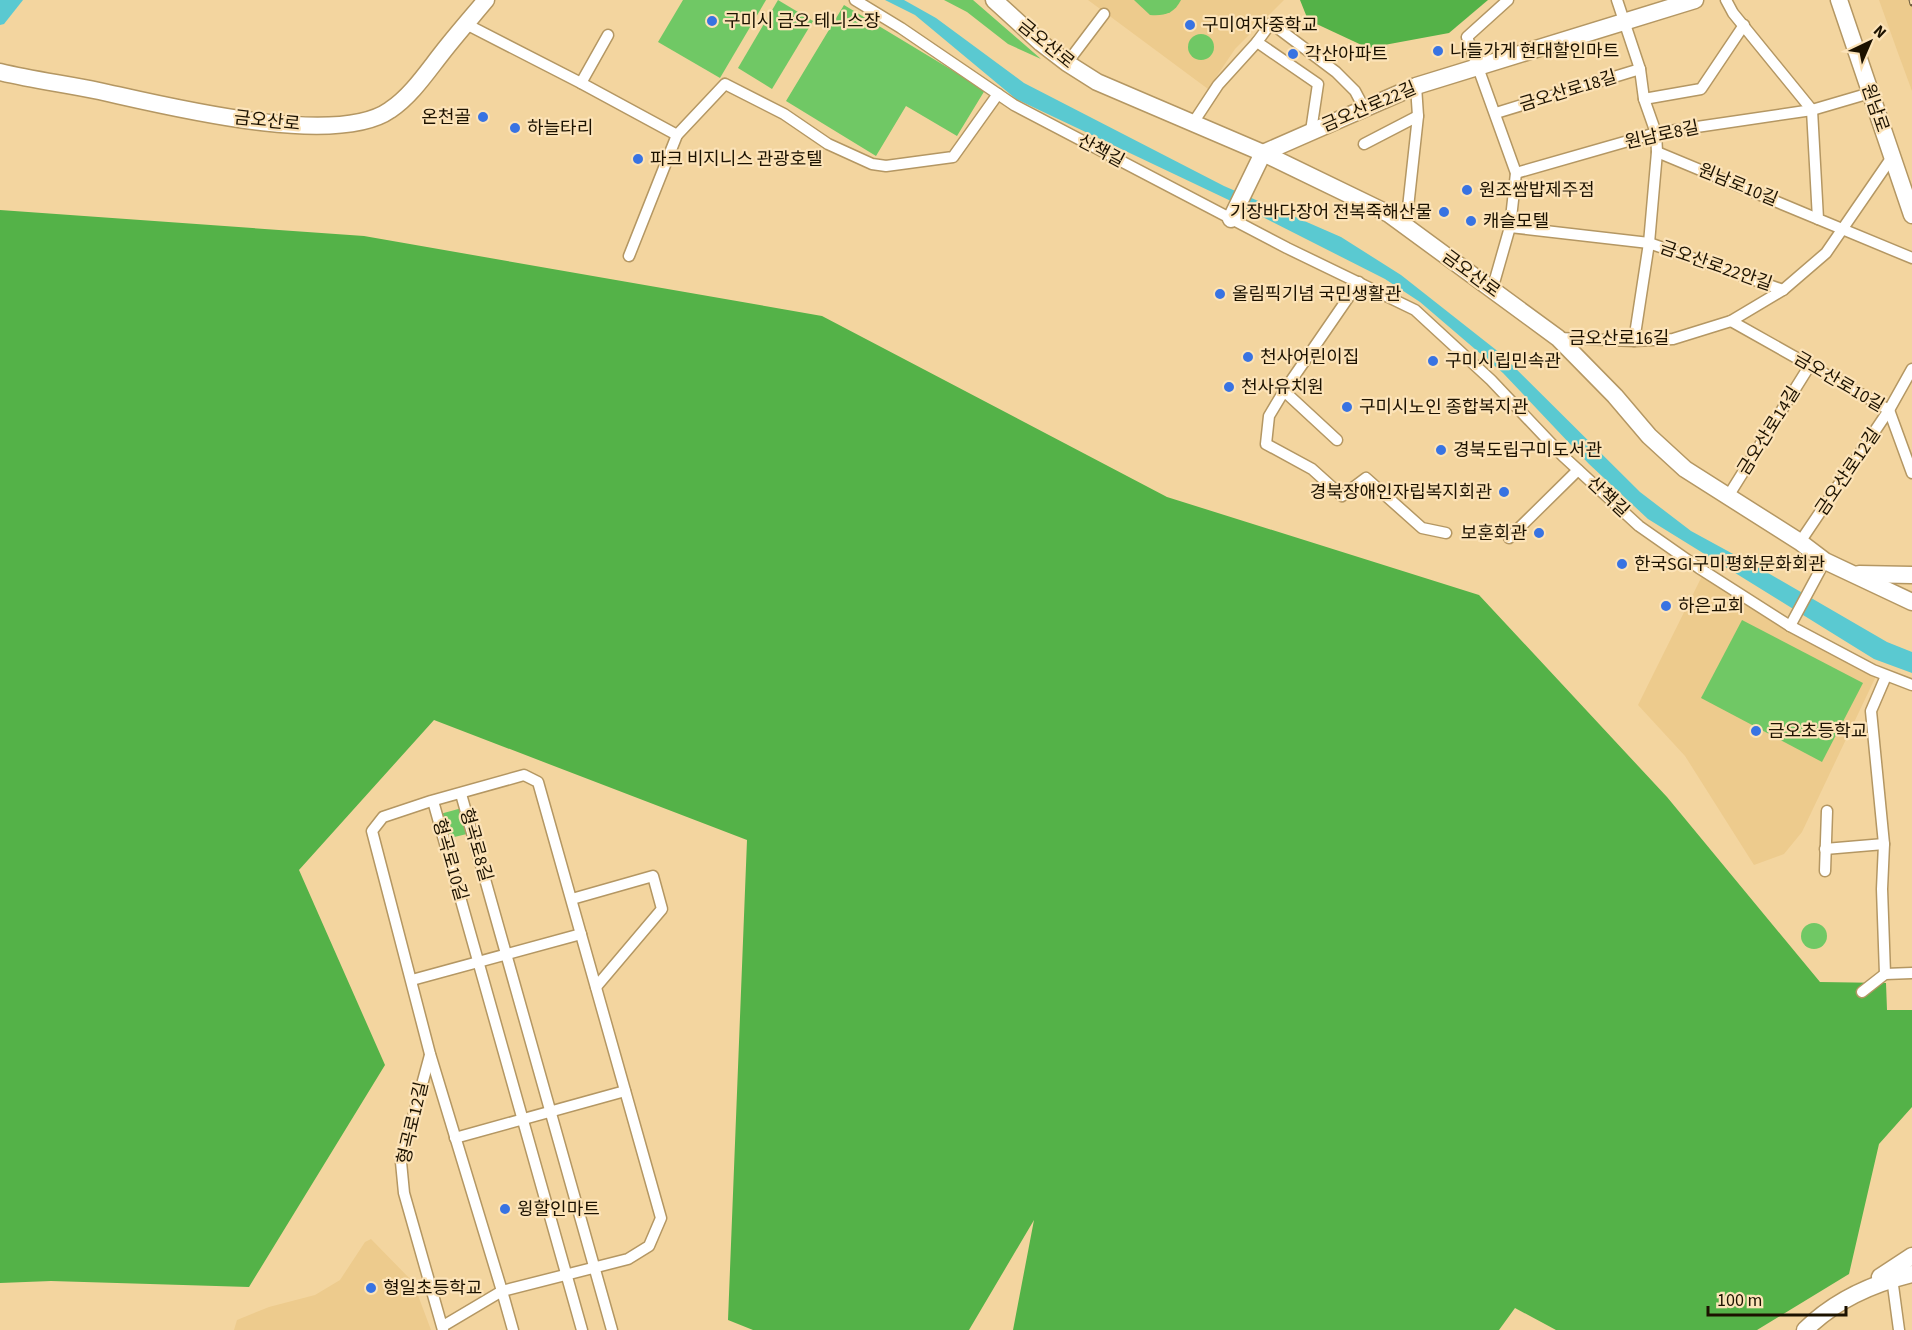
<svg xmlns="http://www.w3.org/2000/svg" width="1912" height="1330" font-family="'Source Sans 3','Noto Sans KR',sans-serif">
<rect width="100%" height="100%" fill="#f3d59f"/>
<!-- built -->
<g fill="#edcb8d">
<path d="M1088,0H1284L1235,49L1208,89Z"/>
<path d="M1879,0H1912V91L1898,53Z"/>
<path d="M1703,574L1877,674L1802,832L1784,854L1754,865L1685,756L1638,705Z"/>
<path d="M371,1239L413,1282L431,1330H234L237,1320L269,1307L315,1295L340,1280L365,1242Z"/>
</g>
<!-- green -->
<g fill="#70c865">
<path d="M683,0H766L720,78L658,42Z"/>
<path d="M778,0L813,21L772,89L738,68Z"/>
<path d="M944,0H973L1041,59L1008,44L967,12Z"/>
<path d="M1134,0H1181C1174,14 1164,16 1150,15Z"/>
<path d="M844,5L985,90L957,136L906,106L876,156L786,101Z"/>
<circle cx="1201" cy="47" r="13"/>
<path d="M1742,620L1863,683L1822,762L1701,698Z"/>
<path d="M462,808L471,833L446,839L440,814Z"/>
<circle cx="1814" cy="936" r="13"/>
</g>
<!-- forest -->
<g fill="#54b248">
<path d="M1300,0H1488L1449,33L1368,48L1308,20Z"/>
<path d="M0,210L364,236L822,316L1167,497L1479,595L1667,797L1820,982L1886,983L1887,1010H1912V1107L1879,1144L1849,1274L1757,1330H1556L1515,1308L1499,1330H1013L1034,1220L969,1330H753L728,1320L747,840L434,720L299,870L385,1065L249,1287L51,1281L0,1283Z"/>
</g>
<!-- water -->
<g fill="#5ac9d1">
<path d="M0,0H23L4,24L0,25Z"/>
<path d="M885,0H904L936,18L1024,83L1224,186L1341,237L1401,275L1500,353L1640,492L1691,531L1768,573L1887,642L1912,652V673L1874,659L1648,519L1589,464L1503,373L1420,302L1385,279L1233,202L1016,99L915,15Z"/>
</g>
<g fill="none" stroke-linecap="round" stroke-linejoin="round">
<defs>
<g id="street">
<path d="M855,0L901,28L1014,105L1287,248L1415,310L1491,380L1563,456L1639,526L1699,568L1790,626L1873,670L1912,685"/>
<path d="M1617,0L1640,69L1644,99L1656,133L1657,152L1649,243L1634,341"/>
<path d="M1726,0L1733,13L1812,110L1818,219L1912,258"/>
<path d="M466,24L581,83L677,135"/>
<path d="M1257,42L1318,84L1311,131"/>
<path d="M1067,63L1104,14"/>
<path d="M581,83L608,35"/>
<path d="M1644,99L1701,89L1744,25"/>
<path d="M1496,113L1640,69"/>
<path d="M1193,123L1218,85L1257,42L1271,23L1336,72L1355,91L1364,108"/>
<path d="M1364,144L1418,116"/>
<path d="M1657,152L1818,219"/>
<path d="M1516,173L1656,133L1812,110L1870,93"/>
<path d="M1406,226L1418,116L1416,86"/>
<path d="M1510,227L1649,243L1783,290"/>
<path d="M629,256L677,135L725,84L784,114L828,144L872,164L886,166L953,157L998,94"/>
<path d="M1359,282L1284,391L1269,416L1266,444L1312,469L1342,496L1366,478L1422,528L1446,533"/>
<path d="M1492,290L1510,227L1516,173L1467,37L1508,0"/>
<path d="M1731,321L1889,410L1912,473"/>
<path d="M1558,338L1634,341L1673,339L1731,321L1783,290L1826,253L1892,157"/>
<path d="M1284,391L1337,440"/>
<path d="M1727,498L1810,365"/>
<path d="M1509,538L1578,470"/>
<path d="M1800,542L1889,410L1912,369"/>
<path d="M1790,626L1825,561"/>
<path d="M461,794L612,1330"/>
<path d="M433,801L582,1330"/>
<path d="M1825,849L1884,844"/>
<path d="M1825,871L1827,811"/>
<path d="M572,899L653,876L662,909L596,987"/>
<path d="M1885,974L1882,889L1884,844L1871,711L1886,676"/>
<path d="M412,980L581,934"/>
<path d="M1862,992L1885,974L1912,973"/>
<path d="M430,1055L401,1162L404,1193L443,1330"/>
<path d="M455,1138L625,1091"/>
<path d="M1892,1278L1899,1330"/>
<path d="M443,1326L502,1291L628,1259L649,1246L661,1218L538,782L524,775L431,801L383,817L372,831L430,1054L502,1291L513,1330"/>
</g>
<g id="secondary">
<path d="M994,0L1041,43L1067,63L1097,82L1263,153L1389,214L1558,338L1615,396L1649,436L1685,469L1800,542L1825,561L1912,602"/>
<path d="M1839,0L1912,215"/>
<path d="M0,72C33,80 66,84 99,91C163,105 335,149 390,110C411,96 427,72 442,53C456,35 471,18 486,0"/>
<path d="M1231,219L1263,153L1416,86L1695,0"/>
<path d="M1859,574L1912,575"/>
<path d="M1880,1277L1912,1256"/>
<path d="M1805,1330C1835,1300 1871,1284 1912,1274"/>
</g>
</defs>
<!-- street casing -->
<use href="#street" stroke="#b49763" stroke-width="13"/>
<!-- secondary casing -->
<use href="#secondary" stroke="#b49763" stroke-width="19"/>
<!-- street -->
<use href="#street" stroke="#fff" stroke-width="10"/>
<!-- secondary -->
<use href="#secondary" stroke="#fff" stroke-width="16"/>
<defs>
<path id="rail" d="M1911,0L1912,4"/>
</defs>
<!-- rail casing -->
<use href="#rail" stroke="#6b5a3b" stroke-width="5"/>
<!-- rail -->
<use href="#rail" stroke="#fce3b8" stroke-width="3" stroke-dasharray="9" stroke-linecap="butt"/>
</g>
<!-- markers -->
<g fill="#3873e2" stroke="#fce3b8" stroke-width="2">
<circle cx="712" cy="21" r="6"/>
<circle cx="1190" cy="25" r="6"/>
<circle cx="1438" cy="51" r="6"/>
<circle cx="1293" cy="54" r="6"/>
<circle cx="483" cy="117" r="6"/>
<circle cx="515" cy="128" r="6"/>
<circle cx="638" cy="159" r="6"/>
<circle cx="1467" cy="190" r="6"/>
<circle cx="1444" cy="212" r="6"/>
<circle cx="1471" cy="221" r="6"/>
<circle cx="1220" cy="294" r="6"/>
<circle cx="1248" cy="357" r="6"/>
<circle cx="1433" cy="361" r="6"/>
<circle cx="1229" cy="387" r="6"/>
<circle cx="1347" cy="407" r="6"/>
<circle cx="1441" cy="450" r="6"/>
<circle cx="1504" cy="492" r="6"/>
<circle cx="1539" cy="533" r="6"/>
<circle cx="1622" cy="564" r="6"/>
<circle cx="1666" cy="606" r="6"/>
<circle cx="1756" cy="731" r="6"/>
<circle cx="505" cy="1209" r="6"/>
<circle cx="371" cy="1288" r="6"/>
</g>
<g text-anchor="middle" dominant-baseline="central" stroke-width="4.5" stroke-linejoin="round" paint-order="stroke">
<!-- poi labels -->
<g font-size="18" fill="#1c1200" stroke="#fce3b8" text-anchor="start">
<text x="724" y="21">구미시 금오 테니스장</text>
<text x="1202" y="25">구미여자중학교</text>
<text x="1450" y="51">나들가게 현대할인마트</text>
<text x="1305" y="54">각산아파트</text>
<text x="471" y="117" text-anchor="end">온천골</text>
<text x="527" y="128">하늘타리</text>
<text x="650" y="159">파크 비지니스 관광호텔</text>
<text x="1479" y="190">원조쌈밥제주점</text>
<text x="1432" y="212" text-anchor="end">기장바다장어 전복죽해산물</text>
<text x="1483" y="221">캐슬모텔</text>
<text x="1232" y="294">올림픽기념 국민생활관</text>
<text x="1260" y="357">천사어린이집</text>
<text x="1445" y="361">구미시립민속관</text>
<text x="1241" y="387">천사유치원</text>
<text x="1359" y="407">구미시노인 종합복지관</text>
<text x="1453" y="450">경북도립구미도서관</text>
<text x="1492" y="492" text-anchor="end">경북장애인자립복지회관</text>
<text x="1527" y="533" text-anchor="end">보훈회관</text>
<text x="1634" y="564">한국SGI구미평화문화회관</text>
<text x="1678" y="606">하은교회</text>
<text x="1768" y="731">금오초등학교</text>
<text x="517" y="1209">윙할인마트</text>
<text x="383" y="1288">형일초등학교</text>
</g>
<!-- street labels -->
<g font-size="18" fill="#1c1200" stroke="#fce3b8">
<text transform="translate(1046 44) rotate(39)">금오산로</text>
<text transform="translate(1568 91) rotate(-17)">금오산로18길</text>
<text transform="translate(1369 107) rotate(-23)">금오산로22길</text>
<text transform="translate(1875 108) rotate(71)">원남로</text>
<text transform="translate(267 121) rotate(6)">금오산로</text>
<text transform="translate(1662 135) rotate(-12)">원남로8길</text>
<text transform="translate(1101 151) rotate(28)">산책길</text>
<text transform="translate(1738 185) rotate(22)">원남로10길</text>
<text transform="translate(1716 266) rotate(19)">금오산로22안길</text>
<text transform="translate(1471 274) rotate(36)">금오산로</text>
<text x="1619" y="338">금오산로16길</text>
<text transform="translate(1839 382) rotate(30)">금오산로10길</text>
<text transform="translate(1769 431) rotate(-58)">금오산로14길</text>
<text transform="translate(1848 472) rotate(-56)">금오산로12길</text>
<text transform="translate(1608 497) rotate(43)">산책길</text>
<text transform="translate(476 845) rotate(74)">형곡로8길</text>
<text transform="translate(450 860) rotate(74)">형곡로10길</text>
<text transform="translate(413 1123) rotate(-77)">형곡로12길</text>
</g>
</g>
<!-- north arrow -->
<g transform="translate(1870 42) rotate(44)" stroke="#fce3b8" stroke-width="4.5" paint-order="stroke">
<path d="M0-4.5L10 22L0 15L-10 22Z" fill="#1c1200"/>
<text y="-9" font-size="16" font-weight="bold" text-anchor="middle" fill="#1c1200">N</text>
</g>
<!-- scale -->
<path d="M1708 1306v9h138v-9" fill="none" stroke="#1c1200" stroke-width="3"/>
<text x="1717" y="1306" font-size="18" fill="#1c1200" stroke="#fce3b8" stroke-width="4.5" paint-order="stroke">100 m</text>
</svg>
